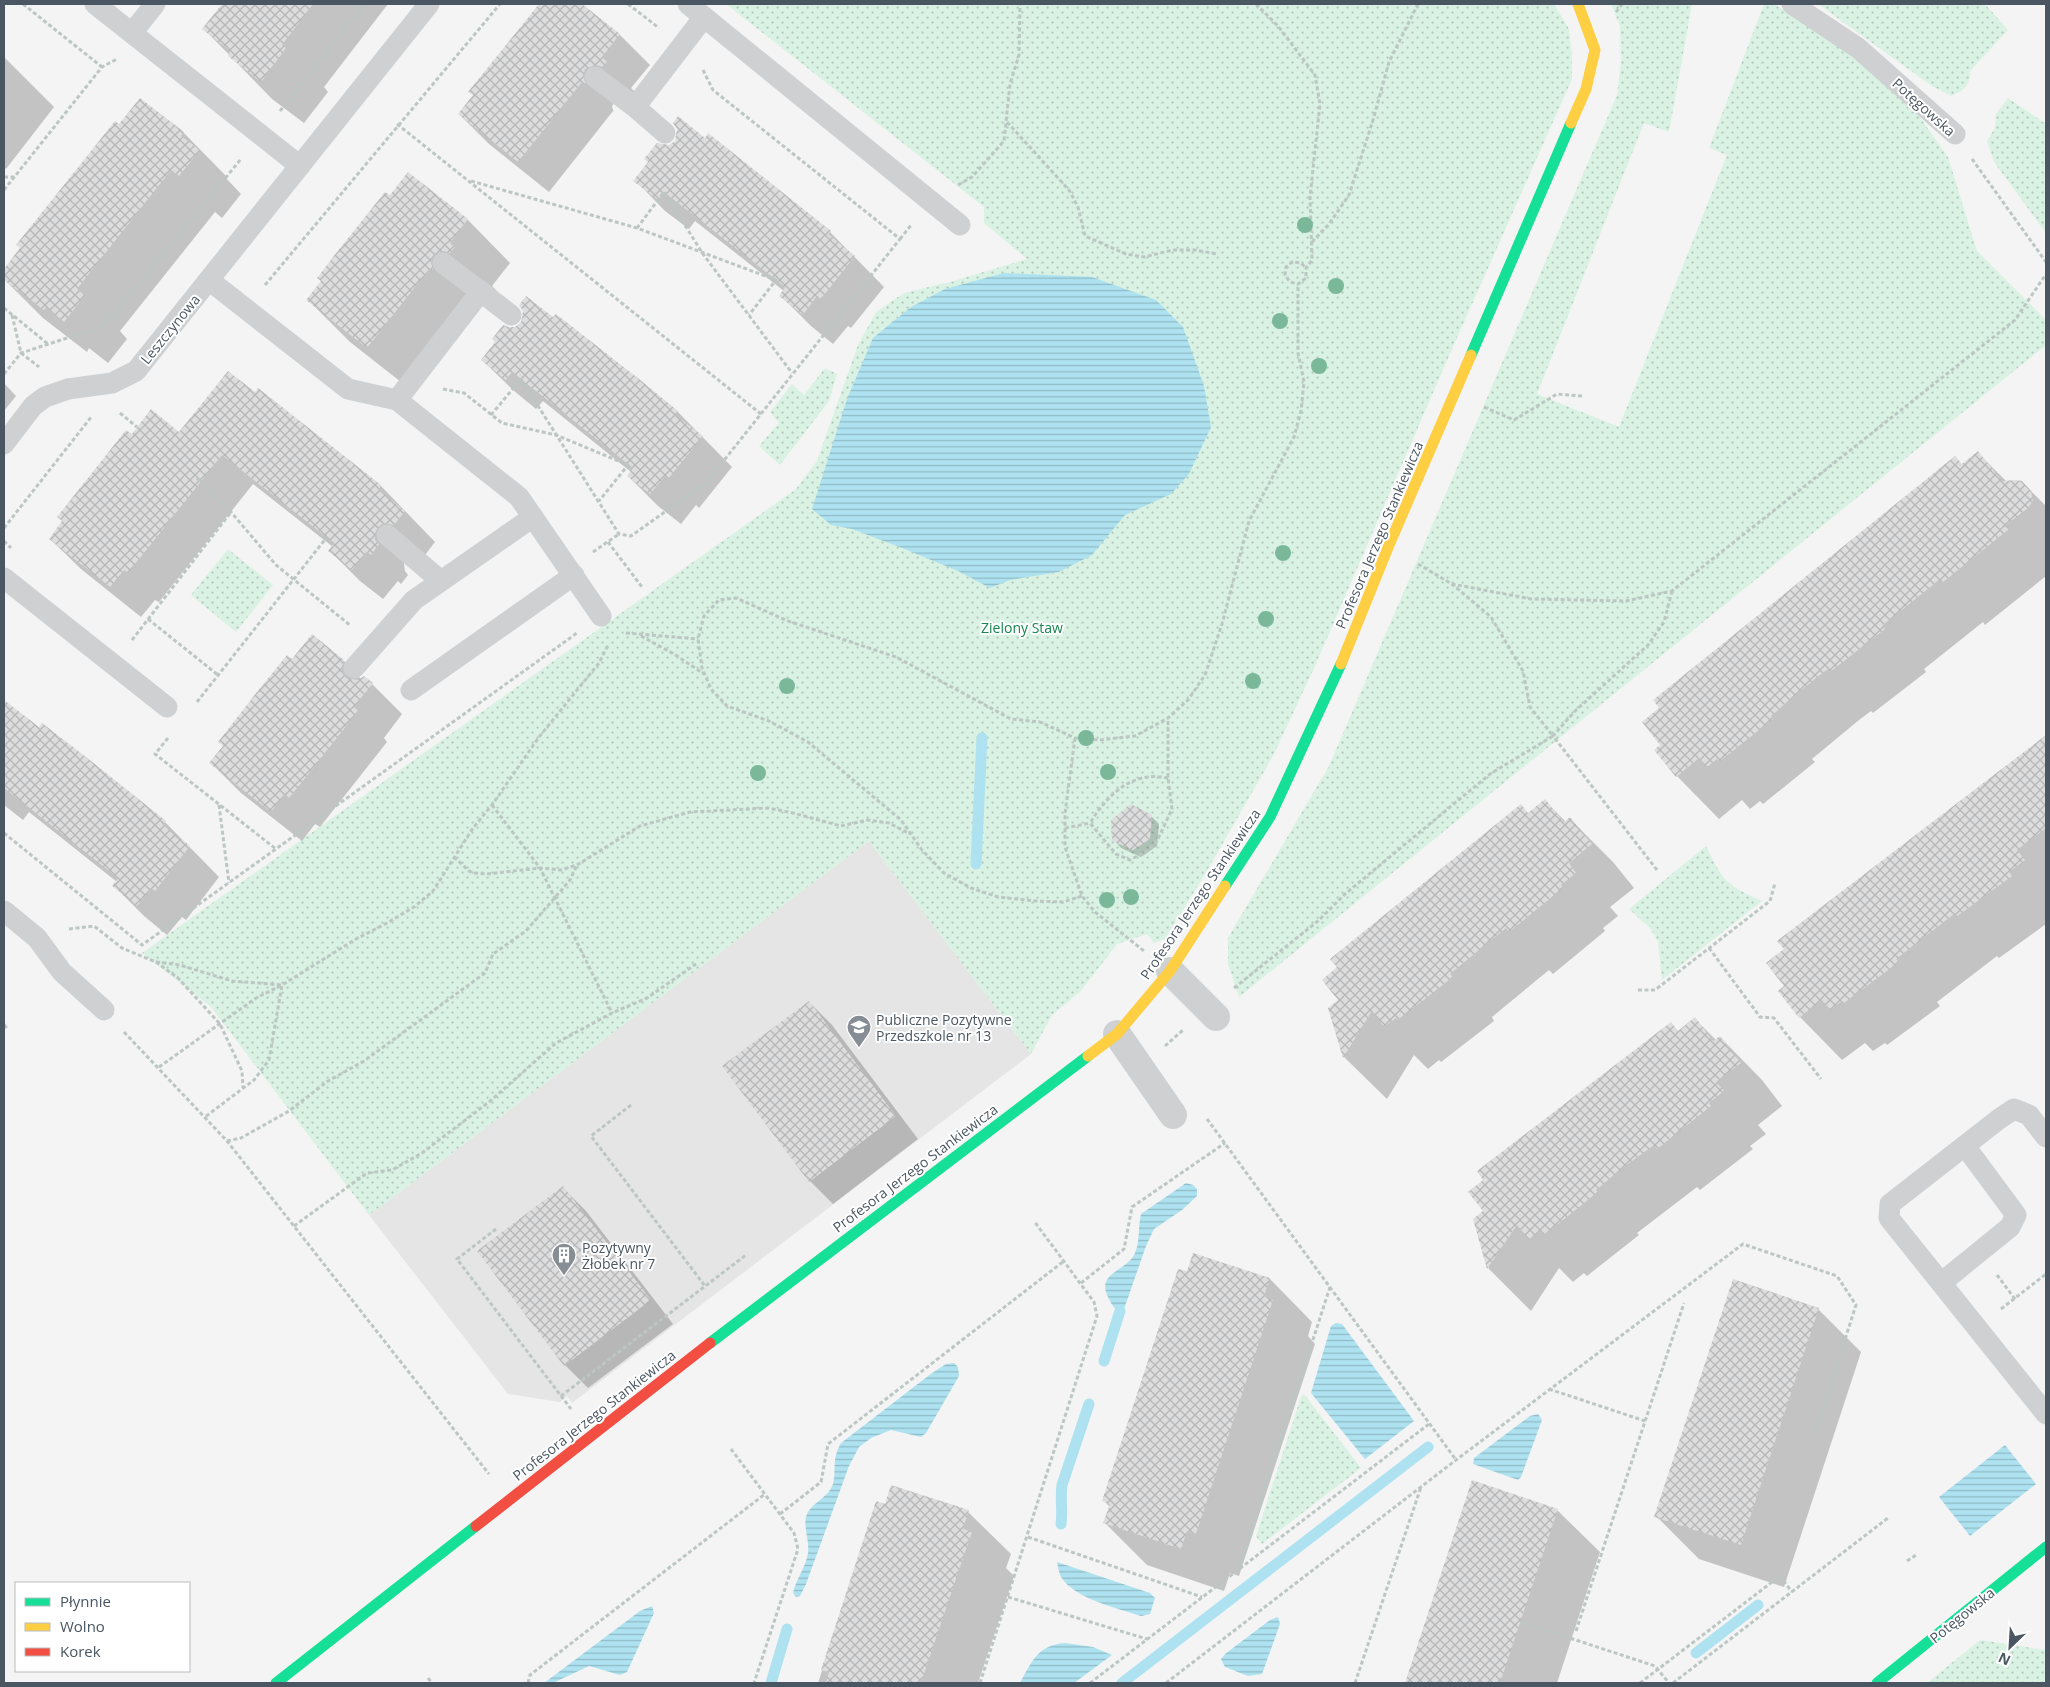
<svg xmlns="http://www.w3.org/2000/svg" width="2050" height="1687" font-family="'Open Sans',sans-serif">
<defs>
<pattern id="grass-dots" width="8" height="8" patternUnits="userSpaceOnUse" patternTransform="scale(1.25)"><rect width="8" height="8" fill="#d9f2e3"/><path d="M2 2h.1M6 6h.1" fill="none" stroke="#b2c7bb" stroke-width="1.8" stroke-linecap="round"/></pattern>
<pattern id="water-rules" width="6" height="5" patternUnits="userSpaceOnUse" patternTransform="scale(1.25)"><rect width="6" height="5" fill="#aee2f0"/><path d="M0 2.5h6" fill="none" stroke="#90bac6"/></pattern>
<pattern id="building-cross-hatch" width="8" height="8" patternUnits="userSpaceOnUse" patternTransform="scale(1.25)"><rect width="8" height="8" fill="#ddddde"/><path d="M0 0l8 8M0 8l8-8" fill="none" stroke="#b5b6b7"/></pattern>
</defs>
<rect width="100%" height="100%" fill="#f4f4f4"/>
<!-- education -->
<path fill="#e6e5e6" d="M869,841L1031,1054L572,1403L567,1396L560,1402L508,1394L369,1215Z"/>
<!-- grass -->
<g fill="url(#grass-dots)">
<path d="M726,4H1554L1569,29L1572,57V79L1441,374L1315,666L1273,756L1204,876L1165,939L1154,943L1147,934L1117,944L1080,992L1052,1015L1031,1054L869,841L369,1215L211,1007L142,953L796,489L817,461L858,345L876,312L904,293L950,282L1027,259L984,223V207Z"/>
<path d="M1611,4H1692L1669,132L1644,123L1537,394L1619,427L1727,155L1709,148L1764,4H1774L1849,51L1912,106L1948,157L1977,251L2046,320V345L1239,997L1228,964V938L1329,766L1617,95L1621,61L1620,26Z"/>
<path d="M1818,4H1985L2008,30L1970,71C1970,86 1964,91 1951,96L1932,86Z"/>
<path d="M2008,98L2046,124V233L1994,162L1987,141L1995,128L1996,114Z"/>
<path d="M825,368L837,374L829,401L780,465L759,446L779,423L770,412L792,384L804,395Z"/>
<path d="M228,549L273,585L236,632L191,595Z"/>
<path d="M1706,846C1722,880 1727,886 1762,901L1662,980L1658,941L1650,928L1629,909Z"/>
<path d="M1304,1394L1361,1468L1262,1544L1256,1536L1301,1397Z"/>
<path d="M1980,1640L2046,1650V1683H1927Z"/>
</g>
<!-- water -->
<g fill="url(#water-rules)">
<path d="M1004,273L1092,277L1156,300L1183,327L1204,386L1211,427L1189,474L1171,494L1125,515L1092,555L1059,572L1010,580L990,588L958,571L902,548L852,529L831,525L812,509L847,399L873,338L911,307L945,289Z"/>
<path d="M1186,1183L1193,1185L1197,1189V1196L1182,1210L1154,1229L1146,1246L1123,1312C1115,1310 1113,1307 1109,1299C1094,1272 1127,1272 1135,1253C1140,1242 1138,1226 1141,1214Z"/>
<path d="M1336,1323L1342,1324L1414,1421L1365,1459L1311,1393L1331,1326Z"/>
<path d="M954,1363L958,1367L959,1376L926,1433L921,1437L891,1430L871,1438L859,1447L849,1466L806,1584L800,1596L796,1597L793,1593C796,1579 806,1567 808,1553C810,1540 802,1526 807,1514C813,1502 829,1497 833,1484C837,1468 831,1461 841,1443L932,1373L946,1364Z"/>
<path d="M1538,1414L1542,1420L1521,1477L1518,1480L1473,1464L1474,1458L1530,1416Z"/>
<path d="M2005,1445L2036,1484L1970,1536L1939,1497Z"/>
<path d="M1057,1562L1150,1593L1155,1598L1150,1614L1141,1616C1117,1608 1075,1599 1061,1577C1059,1573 1058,1567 1057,1562Z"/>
<path d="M652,1606L654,1613L627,1672L620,1675L589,1666L553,1683H544L640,1611Z"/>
<path d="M1278,1617L1280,1624L1262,1674L1248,1676L1225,1667L1221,1659L1225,1654L1270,1620Z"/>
<path d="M1065,1643L1093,1647L1112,1655L1074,1683H1020C1032,1661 1038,1645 1065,1643Z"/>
</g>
<!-- shadow -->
<g fill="#0003">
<path d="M224,4H388L324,87L328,92L304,123L272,99L204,29Z"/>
<path d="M547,4H580L620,35L650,65L631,88L636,93L615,99L612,107L614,112L613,111L549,192L489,144L459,114Z"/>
<path d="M4,57L54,107L6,169L4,167Z"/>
<path d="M140,99L184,133L226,176L225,177L241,194L222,218L215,212L120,331L127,339L108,363L89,348L87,352L43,318L4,279V271Z"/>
<path d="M705,139L830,232L884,287L851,328L848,326L833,344L811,326L781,296L784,291L695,221L689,229L665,211L635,180L669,146Z"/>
<path d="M408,174L468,220L510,263L492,286L497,291L488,293L410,389L350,342L308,300Z"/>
<path d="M482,360L638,380L678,412L732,467L699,508L696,505L681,524L658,506L628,476L631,472L543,401L536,409L513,390Z"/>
<path d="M4,383L16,396L4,411Z"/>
<path d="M259,389L381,486L435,542L425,555L408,557L404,564L405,571L408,575L401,584L398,581L383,599L360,581L330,551L333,547L253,484L159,602L155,600L141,617L81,569L50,539L132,436L179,433L255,393Z"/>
<path d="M1978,453L2007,482L2027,487L2046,506V576L1985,625L1983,622L1924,669L1926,672L1873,713L1871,711L1859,720L1812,759L1815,762L1763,804L1760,801L1750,809L1742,800L1719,819L1677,776L1962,465Z"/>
<path d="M292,661H344L361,679L364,677L372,684L402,714L384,738L387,742L320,827L315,824L302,841L241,793L211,763Z"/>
<path d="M12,708L165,822L219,877L186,920L182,917L167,935L144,916L114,886L117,882L29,812L23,820L4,805V716Z"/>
<path d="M2046,736V924L1999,958L1997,956L1937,1002L1940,1006L1887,1045L1885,1043L1873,1051L1865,1043L1842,1060L1800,1017L1780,991L1786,987L1785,949L1779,941Z"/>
<path d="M1545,801L1566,822L1570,819L1613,862L1634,888L1610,907L1618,916L1603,928L1605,931L1553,974L1549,970L1492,1017L1494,1021L1441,1062L1439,1060L1428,1069L1414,1055L1387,1099L1344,1057L1330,1008L1529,814Z"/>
<path d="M1151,816L1159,824L1157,846L1141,857L1121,848L1114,840Z"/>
<path d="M809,1002L832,1025L918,1139L833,1204L810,1181Z"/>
<path d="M1695,1019L1716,1040L1720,1037L1762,1080L1782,1106L1758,1125L1766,1134L1750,1146L1753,1149L1700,1190L1697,1187L1637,1233L1639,1235L1587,1276L1584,1273L1573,1282L1559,1268L1531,1311L1489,1269L1475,1219L1671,1024L1679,1032Z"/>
<path d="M4,1022L8,1027L4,1030Z"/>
<path d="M563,1188L586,1211L673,1324L588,1388L565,1365Z"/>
<path d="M1194,1254L1270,1279L1312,1322L1308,1336L1315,1344L1239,1576L1230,1573L1224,1591L1147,1565L1105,1523L1110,1507L1103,1500Z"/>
<path d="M1818,1309L1861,1352L1784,1587L1699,1559L1656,1516Z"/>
<path d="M1472,1482L1557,1510L1600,1552L1557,1683H1406Z"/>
<path d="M877,1502L886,1505L968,1512L1011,1554L1006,1568L1014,1576L978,1683H818Z"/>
</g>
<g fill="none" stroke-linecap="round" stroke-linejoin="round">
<!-- stream -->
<g stroke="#aee2f0" stroke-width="11">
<path d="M976,864L982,738"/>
<path d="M1104,1361L1120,1311"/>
<path d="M1061,1524C1063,1511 1060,1499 1062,1485L1089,1404"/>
<path d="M1696,1653L1758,1605"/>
<path d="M771,1683L787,1629"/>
<path d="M1122,1683L1428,1447"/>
</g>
</g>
<!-- building -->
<g fill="url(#building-cross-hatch)">
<path d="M222,4H313L282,45L286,48L261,82L228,56L230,51L202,29Z"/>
<path d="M539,4H582L620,34L602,57L607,62L603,67L596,65L585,69L583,76L586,85L582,82L518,162L458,114L473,95L468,92Z"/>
<path d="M140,98L184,132L181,136L200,150L179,176L171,170L77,289L85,295L64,322L46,307L44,310L4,280V269L20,248L16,245L115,121L119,124Z"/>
<path d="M678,116L705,138L708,133L831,231L828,234L855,256L821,299L817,296L803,315L779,296L785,287L664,192L658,200L633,181L648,162L644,159L657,143L669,145L675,141L677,129L673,123Z"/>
<path d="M408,172L468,219L450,243L455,247L450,253L444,251L433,255L431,262L433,270L430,268L367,348L306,300L321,281L317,278L337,252L385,192L390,195Z"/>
<path d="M526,296L553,317L556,314L639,379L678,411L675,415L703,436L668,479L665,476L650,494L627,476L633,468L512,372L506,380L481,360L495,342L492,339L503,325L509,327H515L521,322L523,311L519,305Z"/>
<path d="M228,371L255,392L258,388L381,485L379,490L405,511L394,525L383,523L378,527L375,533V540L379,544L371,555L367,552L352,570L328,551L334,543L222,455L128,573L124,570L110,587L49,539L62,521L57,517L126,430L132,434L151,409L179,432Z"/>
<path d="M1978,451L2002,481L2016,480L2022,481L2031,491L2033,501L2028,508L2006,525L2009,529L1942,583L1939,580L1882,626L1885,629L1830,672L1828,669L1816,678L1771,716L1773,719L1719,762L1717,759L1707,767L1699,758L1676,777L1654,750L1660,745L1642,722L1659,708L1653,700L1955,456L1962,464Z"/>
<path d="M312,634L344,660L342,666V672L346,678L358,680L364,676L373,683L354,707L358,711L310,772L289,798L285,794L271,812L209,763L223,746L218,742L257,692L287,655L292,659Z"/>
<path d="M4,700L39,727L42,723L86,757L166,821L163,825L190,846L155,891L151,888L137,906L112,886L118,878L4,788Z"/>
<path d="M2046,735V828L2017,850L2025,860L2009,872L2012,876L1956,917L1954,914L1896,959L1899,962L1844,1003L1842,1001L1830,1010L1822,1000L1799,1018L1778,991L1784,986L1766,963L1784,949L1777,941Z"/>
<path d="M1545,799L1564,822L1570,817L1592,844L1569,863L1576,873L1561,885L1563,888L1509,932L1506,928L1450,974L1453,977L1398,1020L1396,1018L1384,1027L1372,1011L1343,1058L1328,1008L1338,1000L1322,980L1337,967L1330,959L1521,804L1528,813Z"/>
<path d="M1131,804L1152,815L1150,839L1133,850L1112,841L1111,820Z"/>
<path d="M809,1001L896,1116L809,1182L722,1066Z"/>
<path d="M1695,1017L1713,1041L1720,1036L1741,1063L1716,1082L1724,1091L1709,1103L1711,1106L1657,1149L1654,1145L1624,1167L1596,1190L1598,1192L1544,1235L1541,1231L1529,1240L1517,1225L1487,1269L1473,1219L1483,1211L1468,1192L1483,1180L1477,1171L1671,1022L1678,1031Z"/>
<path d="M563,1186L651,1300L564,1366L477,1251Z"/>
<path d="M1193,1253L1270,1278L1264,1296L1273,1300L1196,1534L1187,1531L1181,1549L1103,1523L1110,1504L1102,1501L1178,1269L1187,1271Z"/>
<path d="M1733,1279L1819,1308L1741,1545L1654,1517Z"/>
<path d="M1472,1480L1558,1509L1500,1683H1405Z"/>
<path d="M891,1485L969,1510L963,1529L972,1532L955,1582L921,1683H826L829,1672L821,1670L876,1501L885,1504Z"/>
</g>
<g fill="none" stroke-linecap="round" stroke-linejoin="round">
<!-- path -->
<g stroke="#bcc7c4" stroke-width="3" stroke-dasharray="4 2.5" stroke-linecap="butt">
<path d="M23,4L102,67"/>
<path d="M628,4L659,28"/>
<path d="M1256,4L1278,26L1315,75L1320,104L1310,197L1312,260L1306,268V278L1298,284L1290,282L1285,275L1286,267L1292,262L1301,263L1306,268"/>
<path d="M1616,12L1622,4"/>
<path d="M280,111L364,4"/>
<path d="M1007,122L1069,190L1078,207L1085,236L1126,254L1144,257L1173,250H1195L1217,254"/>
<path d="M397,124L761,414"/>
<path d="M1972,159L2046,262"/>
<path d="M4,177H15"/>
<path d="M471,181L637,228L776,280L749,315"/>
<path d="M958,185L972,177L1004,141L1010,84L1019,55L1020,4"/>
<path d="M4,190L102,67L117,59"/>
<path d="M637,228L664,192L703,254L792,373"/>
<path d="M900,239L912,224"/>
<path d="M1312,242L1329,224L1349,195L1373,120L1389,62L1418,4"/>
<path d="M265,285L500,4"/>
<path d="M4,308L48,344"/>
<path d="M12,315L21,353L39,367"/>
<path d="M4,374L21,353L104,326L241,159"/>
<path d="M443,389L464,393L502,423L556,435L628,465L599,501"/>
<path d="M1484,407L1514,420L1557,394L1582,396"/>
<path d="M120,413L137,427"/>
<path d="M491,415L521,379L619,534L631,536L706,483L900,239L713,90L703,70"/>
<path d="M197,478L231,512L276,565L351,626"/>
<path d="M4,528L92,416"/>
<path d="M4,541L11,548"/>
<path d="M608,542L642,587"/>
<path d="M593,552L619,534"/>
<path d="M1418,564L1452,584L1531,599L1626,601L1672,591L2015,320L2046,274"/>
<path d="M148,619L218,675"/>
<path d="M626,633L698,639"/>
<path d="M641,636L674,654L704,674"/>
<path d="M132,640L231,512"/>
<path d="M197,702L327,537"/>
<path d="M168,738L155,754L276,849"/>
<path d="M1075,738L1065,813V847L1082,896L1095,912L1144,951"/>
<path d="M1168,778C1162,777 1155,776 1148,777C1122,780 1103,802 1090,823L1116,854L1130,860L1149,850L1157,841L1172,809L1168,778V718"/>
<path d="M219,805L229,883"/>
<path d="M492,805L540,868L612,1013"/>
<path d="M1065,828L1090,823"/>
<path d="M4,833L142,945L577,633"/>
<path d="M454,857L469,871L474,873L487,874L540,868L561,870L577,865L640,826L690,812L768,808L793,813L841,826L868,820L889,823L910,834"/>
<path d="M1657,870L1553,736L1574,712L1648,645L1664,622L1672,591"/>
<path d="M1082,896L1063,902L1036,901L998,897L971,888L944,873L922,850L901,820L808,742L769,721L727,706L711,689L702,668L698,639L704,616L719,600L736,598L788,621L896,657L1011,719L1040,722L1075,738L1099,740L1135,736L1168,718L1188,700L1205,675L1222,624L1249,521L1294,437L1301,411L1304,382L1298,353V284"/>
<path d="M69,929L94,926L122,948L156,962L178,978L220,1024L242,1071L243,1088"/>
<path d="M1709,948L1760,1017L1774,1018L1821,1079"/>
<path d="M156,962L180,965L232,981L282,985L269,1060L254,1080L205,1117"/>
<path d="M1234,988L1318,921L1345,894L1490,774L1553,736L1530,707L1523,671L1491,617L1452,584"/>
<path d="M1638,990H1655L1770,901L1775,883"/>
<path d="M124,1032L227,1141L489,1474"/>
<path d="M1165,1046L1183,1030"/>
<path d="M159,1067L256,998L282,985L356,939L387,923L414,907L433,891L473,828L492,805L539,737L599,663L608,645"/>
<path d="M631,1105L591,1136L705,1286"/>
<path d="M1207,1119L1456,1460"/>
<path d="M227,1141L241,1138L289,1111L328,1081L364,1061L485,973L493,954L526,931L570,880L577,865"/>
<path d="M294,1226L367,1173L392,1170L422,1153L489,1102L556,1043L612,1013L647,998L696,964"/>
<path d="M496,1229L457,1259L571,1409"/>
<path d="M1997,1275L2015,1299"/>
<path d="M1081,1283L1124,1249L1132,1207L1225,1143"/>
<path d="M2001,1309L2046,1274"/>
<path d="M1549,1389L1645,1421"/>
<path d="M561,1396L746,1255"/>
<path d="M731,1449L794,1533L798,1549L754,1683"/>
<path d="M780,1514L821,1482L828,1444L1064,1261"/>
<path d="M1028,1537L1202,1597"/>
<path d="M1907,1561L1916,1555"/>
<path d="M1239,1569L1330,1287"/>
<path d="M1008,1597L1147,1639"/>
<path d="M1521,1622L1655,1666L1669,1683"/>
<path d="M1576,1631L1684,1303"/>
<path d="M428,1678L432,1683"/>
<path d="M528,1683L530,1675L765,1494"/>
<path d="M980,1683L1097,1316L1094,1302L1034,1221"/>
<path d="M1090,1683L1429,1424"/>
<path d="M1166,1683L1456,1460L1743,1244L1837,1276L1856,1305L1815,1433"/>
<path d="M1355,1683L1421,1487"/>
<path d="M1640,1683L1780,1576L1792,1592"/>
<path d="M1673,1683L1888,1518"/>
</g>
<!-- lane -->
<g stroke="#ced0d2" stroke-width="21">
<path d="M95,4L300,166"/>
<path d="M688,4L960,225"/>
<path d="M1792,4L1858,48L1955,134"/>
<path d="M132,33L155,4"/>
<path d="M595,77L635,107L665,133"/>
<path d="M635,107L704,17"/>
<path d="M443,263L511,315"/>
<path d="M209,280L348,389L397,400L519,497L601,616"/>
<path d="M397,400L481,291"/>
<path d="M4,444L33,406L45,397L68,389L112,383L136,371L429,4"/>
<path d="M387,535L441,581"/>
<path d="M4,578L167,707"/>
<path d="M354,668L414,600L533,517"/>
<path d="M411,690L574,575"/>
<path d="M4,911L37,938L62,972L104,1010"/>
<path d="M2046,1137L2029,1115L2014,1109L1999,1119L1890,1204L1889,1218L2046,1414"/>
<path d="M1941,1283L2010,1227L2016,1215L1965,1146"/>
</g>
<!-- street -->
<g stroke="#ced0d2" stroke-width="28">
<path d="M1170,971L1216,1017"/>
<path d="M1117,1034L1173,1115"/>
</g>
<!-- fast -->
<g stroke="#16e098" stroke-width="11">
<path d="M1471,355L1571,123"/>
<path d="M1225,886L1270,817L1341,664"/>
<path d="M710,1343L1088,1056"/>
<path d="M276,1683L476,1526"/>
<path d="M1877,1683L2046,1547"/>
</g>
<!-- slow -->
<g stroke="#ffcf43" stroke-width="11">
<path d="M1571,123L1586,89L1595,50L1578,4"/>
<path d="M1341,664L1389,545L1471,355"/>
<path d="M1088,1056L1117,1034L1170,971L1225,886"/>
</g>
<!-- jam -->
<path stroke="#f24e42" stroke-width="11" d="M476,1526L710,1343"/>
</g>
<!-- trees -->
<g fill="#7ab899">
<circle cx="1305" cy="225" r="8"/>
<circle cx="1336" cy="286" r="8"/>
<circle cx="1280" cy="321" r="8"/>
<circle cx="1319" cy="366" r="8"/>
<circle cx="1283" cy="553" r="8"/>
<circle cx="1266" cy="619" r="8"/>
<circle cx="1253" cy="681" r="8"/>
<circle cx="787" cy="686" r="8"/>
<circle cx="1086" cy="738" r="8"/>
<circle cx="1108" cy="772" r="8"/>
<circle cx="758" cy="773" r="8"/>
<circle cx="1131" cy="897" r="8"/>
<circle cx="1107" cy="900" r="8"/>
</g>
<!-- icons -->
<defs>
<symbol id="school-pin" viewBox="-11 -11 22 30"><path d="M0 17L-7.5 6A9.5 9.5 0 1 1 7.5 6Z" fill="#868d94" stroke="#fff"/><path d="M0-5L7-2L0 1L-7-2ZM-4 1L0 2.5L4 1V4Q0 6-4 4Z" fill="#fff"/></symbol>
<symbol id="building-pin" viewBox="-11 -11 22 30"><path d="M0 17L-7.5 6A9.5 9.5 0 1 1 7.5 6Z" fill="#868d94" stroke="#fff"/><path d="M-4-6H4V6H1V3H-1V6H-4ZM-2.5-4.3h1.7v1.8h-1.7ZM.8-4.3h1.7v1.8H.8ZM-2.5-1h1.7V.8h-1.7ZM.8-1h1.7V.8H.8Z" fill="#fff"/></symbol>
</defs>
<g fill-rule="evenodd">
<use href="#school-pin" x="845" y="1013" width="28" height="38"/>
<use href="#building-pin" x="550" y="1241" width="28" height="38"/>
</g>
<g text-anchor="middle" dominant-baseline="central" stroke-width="4" stroke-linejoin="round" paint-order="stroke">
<!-- street labels -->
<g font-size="14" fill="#4a5661" stroke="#fff">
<text transform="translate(1924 107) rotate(42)">Potęgowska</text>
<text transform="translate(170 329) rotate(-51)">Leszczynowa</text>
<text transform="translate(1379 535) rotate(-67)">Profesora Jerzego Stankiewicza</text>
<text transform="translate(1200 894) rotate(-56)">Profesora Jerzego Stankiewicza</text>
<text transform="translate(915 1168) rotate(-37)">Profesora Jerzego Stankiewicza</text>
<text transform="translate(594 1415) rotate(-38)">Profesora Jerzego Stankiewicza</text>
<text transform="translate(1962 1615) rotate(-39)">Potęgowska</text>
</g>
<!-- park labels -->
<g font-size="14" fill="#17864f" stroke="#fff">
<text x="1022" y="627">Zielony Staw</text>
</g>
<!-- poi labels -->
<g font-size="14" fill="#4a5661" stroke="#fff" text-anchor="start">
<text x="876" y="1019">Publiczne Pozytywne<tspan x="876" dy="16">Przedszkole nr 13</tspan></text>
<text x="582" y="1247">Pozytywny<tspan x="582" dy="16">Żłobek nr 7</tspan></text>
</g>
</g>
<!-- border -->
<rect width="2050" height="1687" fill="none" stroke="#4a5661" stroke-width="10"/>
<!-- legend -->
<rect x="15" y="1582" width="175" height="90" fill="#ffffff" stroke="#b7bbc0"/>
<rect x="25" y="1598" width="25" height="8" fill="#16e098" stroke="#b7bbc0"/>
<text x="60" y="1607" font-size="15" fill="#4a5661">Płynnie</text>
<rect x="25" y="1623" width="25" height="8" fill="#ffcf43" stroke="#b7bbc0"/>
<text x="60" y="1632" font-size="15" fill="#4a5661">Wolno</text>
<rect x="25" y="1648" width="25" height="8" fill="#f24e42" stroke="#b7bbc0"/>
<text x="60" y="1657" font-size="15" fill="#4a5661">Korek</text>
<!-- north arrow -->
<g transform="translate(2010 1647) rotate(205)" stroke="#ffffff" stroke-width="4" paint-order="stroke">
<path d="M0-4L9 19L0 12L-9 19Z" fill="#4a5661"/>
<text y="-8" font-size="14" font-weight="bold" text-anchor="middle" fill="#4a5661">N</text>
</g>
</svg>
